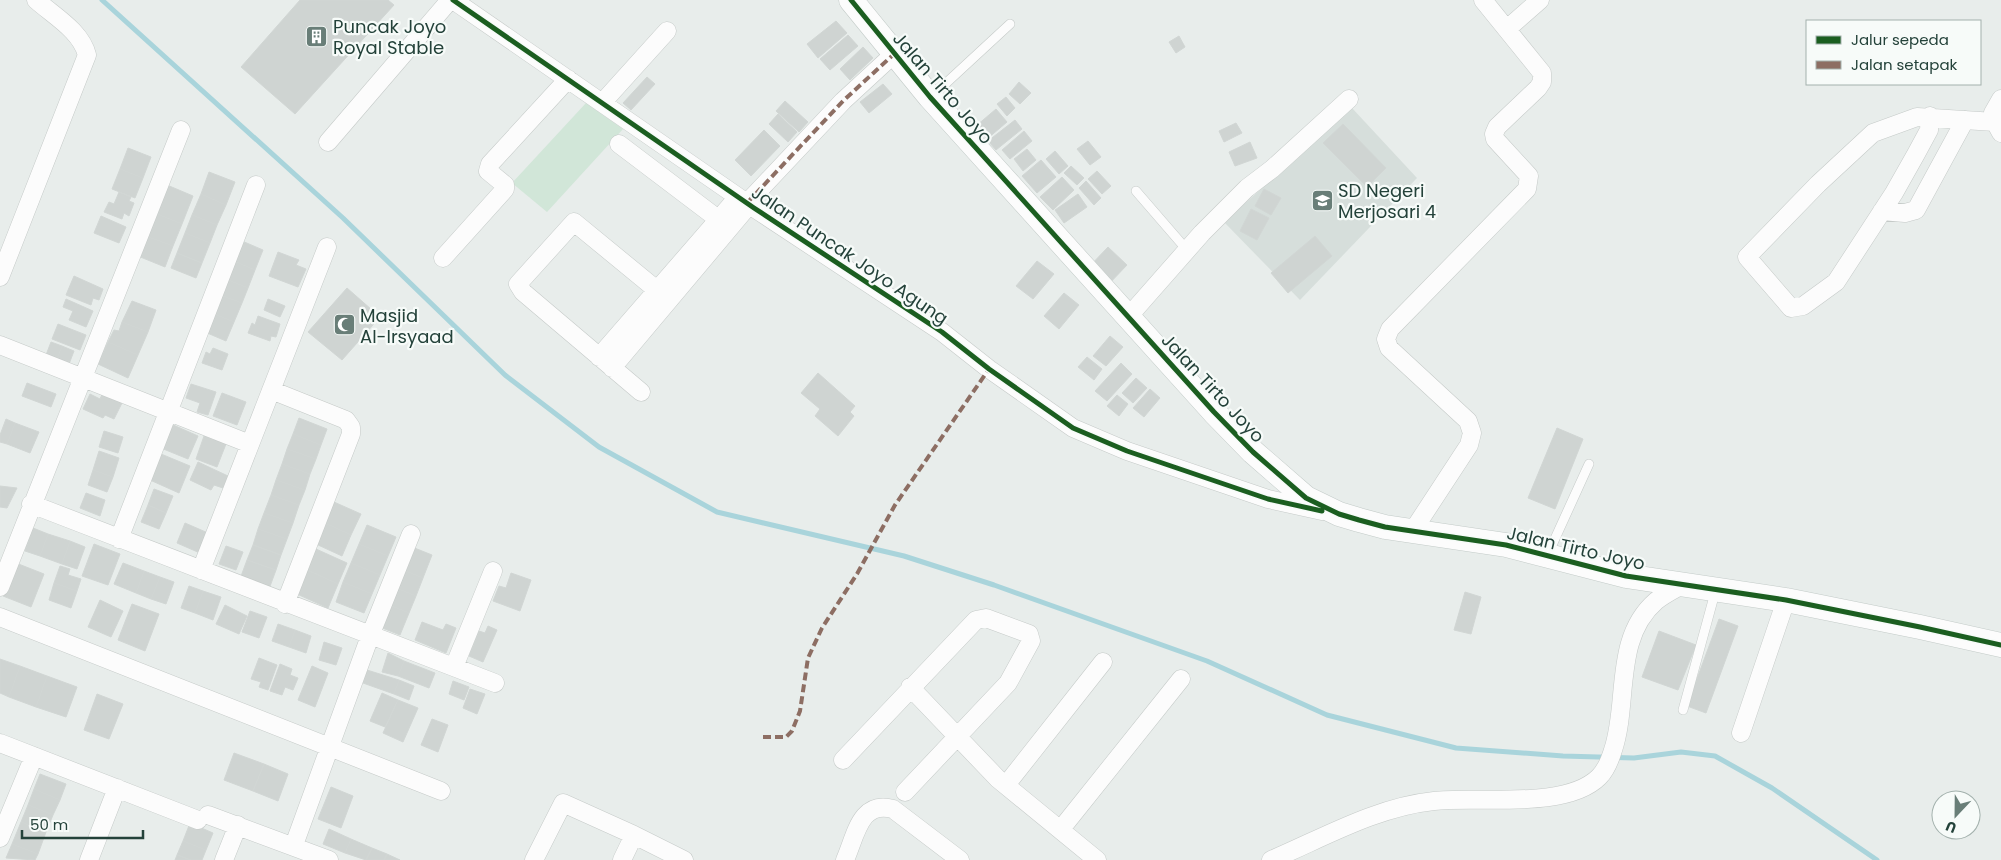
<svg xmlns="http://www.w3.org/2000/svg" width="2001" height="860" viewBox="0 0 2001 860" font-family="Poppins,sans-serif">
<rect width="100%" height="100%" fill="#e8edeb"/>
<path fill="#d6dedb" d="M1352 108 1417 178 1300 300 1224 222Z"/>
<path fill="#d1e6d8" d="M586 103 623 129 547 212 512 183Z"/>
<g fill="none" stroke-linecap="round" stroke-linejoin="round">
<path stroke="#a9d4db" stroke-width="5" d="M102 0 343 218 505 375 599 447 717 512 904 556 994 585 1207 661 1327 715 1456 748 1563 756 1634 758 1681 752 1715 756 1772 788 1877 860"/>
</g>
<path fill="#cfd4d2" stroke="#d1d6d4" d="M300 0H388L394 5 295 114 241 67Z
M836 21 847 33 818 58 807 44Z
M848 35 858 46 830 70 820 59Z
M1179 36 1185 47 1176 53 1169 42Z
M863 47 873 58 850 80 840 69Z
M647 77 655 84 631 110 623 103Z
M1019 82 1031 93 1020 104 1009 94Z
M883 84 892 94 869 113 860 102Z
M1006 97 1015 108 1007 116 997 104Z
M785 101 808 122 799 132 776 111Z
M996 109 1007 122 987 139 976 126Z
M778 114 797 132 788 142 769 124Z
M1015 120 1022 129 996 150 988 141Z
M1236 123 1242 133 1224 142 1219 131Z
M1343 124 1386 168 1367 187 1323 143Z
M764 130 780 146 751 176 735 160Z
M1024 131 1032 141 1010 159 1002 150Z
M1088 141 1101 157 1090 165 1077 149Z
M1250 142 1257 158 1235 166 1229 152Z
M128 148 151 157 143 178 120 169Z
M1027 149 1036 160 1023 171 1014 159Z
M1055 151 1068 166 1059 174 1046 159Z
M1041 160 1056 177 1037 193 1022 176Z
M1071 166 1084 178 1077 185 1064 173Z
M120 169 143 178 135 198 112 189Z
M1097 171 1111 186 1102 194 1088 179Z
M209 172 235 182 226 205 201 194Z
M1062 177 1074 190 1053 210 1040 197Z
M1086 181 1101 198 1094 205 1079 188Z
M167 185 193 196 182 224 155 213Z
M1264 189 1281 198 1271 215 1255 206Z
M119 192 131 197 129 201 134 203 129 216 124 213 122 219 104 212 109 202 114 204Z
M201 194 226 205 217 225 192 215Z
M1078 194 1087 207 1064 223 1055 210Z
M1251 209 1269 218 1257 240 1240 231Z
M155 213 182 224 173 246 146 236Z
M192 215 217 225 210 243 185 233Z
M101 216 126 227 119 243 94 233Z
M185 233 210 243 202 263 177 253Z
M146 236 173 246 165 267 138 256Z
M1315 236 1332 256 1288 293 1271 273Z
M242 241 263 250 255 270 234 261Z
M1108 247 1127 265 1106 287 1087 269Z
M278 252 299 260 296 265 306 269 298 287 269 276Z
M177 253 202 263 196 278 171 268Z
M234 261 255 270 248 288 226 279Z
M1037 261 1054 274 1033 299 1016 286Z
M74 276 103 289 99 300 93 298 91 305 66 295Z
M226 279 248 288 242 303 220 295Z
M347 288 380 317 342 360 308 332Z
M1064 293 1079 305 1059 329 1044 316Z
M220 295 242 303 234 322 212 313Z
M66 299 93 311 86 327 69 320 73 311 63 307Z
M268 299 285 306 280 317 264 310Z
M132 301 156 310 148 332 122 322Z
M212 313 234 322 226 341 205 332Z
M258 316 280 324 276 337 271 336 270 341 248 333 252 323 255 325Z
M122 322 148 332 138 355 108 342 114 330 119 331Z
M58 324 86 335 80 350 52 339Z
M1110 336 1123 347 1106 366 1093 356Z
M51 342 62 346 57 359 46 355Z
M108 342 138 355 128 378 98 364Z
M62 346 74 351 69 364 57 359Z
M213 348 228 354 222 370 202 363 206 352 210 354Z
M1087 357 1102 369 1094 380 1078 367Z
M1121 363 1132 374 1107 401 1095 391Z
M818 373 855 406 850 412 854 416 838 436 815 416 820 409 801 393Z
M1136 378 1147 388 1133 403 1122 393Z
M27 383 56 394 51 407 22 396Z
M191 384 216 392 208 415 197 412 200 403 186 398Z
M1150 389 1160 398 1144 417 1133 408Z
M103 392 123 401 114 419 105 415 103 418 83 409 90 394 100 399Z
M222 393 246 402 237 425 213 416Z
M1117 395 1128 404 1119 416 1107 406Z
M299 418 327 429 321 445 293 434Z
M6 419 15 423 7 444 0 442V435Z
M15 423 39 432 30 453 7 444Z
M171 424 198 436 188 459 161 448Z
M1557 428 1583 439 1555 509 1528 498Z
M104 431 123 437 118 453 99 447Z
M293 434 321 445 316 459 287 449Z
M204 436 226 444 217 467 196 459Z
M287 449 316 459 310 474 282 464Z
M99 451 119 458 113 477 93 470Z
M161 454 190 466 179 493 150 480Z
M198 462 228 476 223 488 214 485 211 490 190 480Z
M282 464 310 474 305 490 276 480Z
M93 470 113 477 107 492 88 485Z
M276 480 305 490 299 505 271 495Z
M0 486 17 488 7 508 0 507Z
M154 489 173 496 166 513 148 505Z
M86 493 105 500 100 516 80 508Z
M271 495 299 505 293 523 264 513Z
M334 502 361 514 351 535 325 523Z
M148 505 166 513 159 529 141 522Z
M264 513 293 523 287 539 258 529Z
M185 523 208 533 200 553 177 543Z
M325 523 351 535 342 556 316 544Z
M367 525 396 537 388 556 359 544Z
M33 528 48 534 40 556 25 551Z
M258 529 287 539 281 555 253 545Z
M48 534 70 541 62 564 40 556Z
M70 541 85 547 77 569 62 564Z
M94 544 120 554 108 585 82 576Z
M359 544 388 556 380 575 351 563Z
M253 545 281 555 276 570 247 560Z
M226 546 243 552 236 570 219 564Z
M412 547 432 555 423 578 403 570Z
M316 549 347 563 338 584 307 570Z
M247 560 276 570 269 589 240 579Z
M16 563 44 574 31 607 3 596Z
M123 563 144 571 136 593 114 584Z
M351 563 380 575 372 594 343 582Z
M60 566 70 569 68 575 81 579 77 591 54 583Z
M308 570 338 584 328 608 297 594Z
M403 570 423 578 416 596 396 588Z
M144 571 160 577 151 599 136 593Z
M511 573 531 580 520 611 493 601 499 586 506 588Z
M160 577 174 582 166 604 151 599Z
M343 582 372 594 364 613 336 602Z
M54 583 77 591 71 608 49 600Z
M189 586 203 591 195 613 181 608Z
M396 588 416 596 409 613 389 605Z
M203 591 221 597 213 620 195 613Z
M1465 592 1481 597 1471 634 1454 630Z
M100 600 123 611 111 637 88 627Z
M132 604 159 614 145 651 118 640Z
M225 605 247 616 239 634 216 624Z
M389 605 409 613 400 635 380 627Z
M250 611 267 617 259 638 242 632Z
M1719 619 1738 626 1706 713 1687 706Z
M422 622 443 630 446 624 456 628 446 653 415 640Z
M278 624 295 630 289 647 272 641Z
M488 626 497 630 483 662 469 656 479 631 485 633Z
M295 630 311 636 306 653 289 647Z
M1659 631 1696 645 1678 690 1642 677Z
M324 642 342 648 336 665 319 660Z
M388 653 404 661 398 676 382 672Z
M259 658 277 665 268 690 259 687 261 682 251 679Z
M0 659 20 666 9 697 0 693Z
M404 661 435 673 429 688 398 676Z
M280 664 292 669 290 675 298 678 293 690 285 687 282 695 270 691Z
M20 666 47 676 36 707 9 697Z
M312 666 328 673 315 707 298 700Z
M367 670 399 680 394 694 363 683Z
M47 676 77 687 66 717 36 707Z
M399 680 414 686 409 700 394 694Z
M453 681 469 687 464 700 449 694Z
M470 689 485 694 477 714 463 708Z
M382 693 398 700 385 727 370 721Z
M97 694 123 704 109 739 84 730Z
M398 700 418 708 403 742 383 733Z
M432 719 448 725 438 752 421 745Z
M234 753 264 764 253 791 224 780Z
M264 764 288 774 278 801 253 791Z
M40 774 66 784 60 800 34 789Z
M331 787 353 796 341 828 318 819Z
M34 789 60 800 53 815 28 805Z
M28 805 53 815 46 832 21 822Z
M21 822 46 832 38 854 12 844Z
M190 823 213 833 206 850 183 841Z
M329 829 351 839 345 853 323 844Z
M351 839 372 848 366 860 345 853Z
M183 841 206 850 202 860H191L177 855Z
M12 844 38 854 35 860 6 858Z
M372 848 387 854 384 860H366Z
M387 854 400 860H384Z
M177 855 191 860H175Z"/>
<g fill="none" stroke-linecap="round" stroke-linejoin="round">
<defs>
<path id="lane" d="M931 97 1010 24
M1136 191 1187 250
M1548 554 1589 464
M1683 710 1716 589"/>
<path id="street" d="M453 0 754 208 942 332 989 369 1073 428 1127 451 1268 499 1322 511
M1507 29 1540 0
M602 103 667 31
M1930 116 1929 130 1916 154 1894 193 1836 282 1803 306 1791 308 1747 257 1818 184 1873 133 1917 117 1995 122 2001 133
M1995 122 1993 113 2001 99
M328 142 450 0
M619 144 718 219
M747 203 843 101 894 54
M1882 211 1905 213 1916 210 1965 120
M443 258 505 189V185L488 171 490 164 568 79
M0 277 87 55C81 31 54 16 36 0
M1129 316 1202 233 1247 188 1272 169 1349 99
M0 345 250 444
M599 357 738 197
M612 368 749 205
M271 390 346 420 351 427V434L285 604
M641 392 523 292 518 284 574 222 669 300
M31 504 495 683
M1412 532 1469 445 1472 433 1468 421 1389 348 1386 339 1390 329 1527 189 1529 176 1495 139 1494 134 1497 127 1538 88 1542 82V73L1483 0
M119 539 256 185
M201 570 327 247
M0 587 181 130
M0 617 441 791
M454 667 493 571
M910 687 998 779 1097 860
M1741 733 1786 600
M0 743 198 820
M843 760 976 620 986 618 1029 634 1031 641 1008 683 905 792
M1006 785 1103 662
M208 815 329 860
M1061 829 1181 679
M0 838 34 756
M294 845 370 636 411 534
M89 860 117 788
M224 860 238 825
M534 860 563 803 634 835
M622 860 634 835 684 860
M845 860C856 835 860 800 893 809L960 860
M1271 860C1323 838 1376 807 1434 801 1478 796 1566 810 1599 777 1606 770 1610 760 1613 750 1629 703 1613 638 1656 601 1663 595 1673 590 1682 585"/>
<path id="secondary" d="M851 0 930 97 1214 412 1253 452 1306 498 1339 514 1359 520 1385 527 1506 545 1626 576 1786 600 1920 627 2001 645"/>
</defs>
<use href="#lane" stroke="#c5cac8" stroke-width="10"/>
<use href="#street" stroke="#c5cac8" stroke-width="19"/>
<use href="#secondary" stroke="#c3cbc8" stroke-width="25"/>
<use href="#lane" stroke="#fcfcfc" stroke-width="9"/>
<use href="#street" stroke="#fcfcfc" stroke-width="18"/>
<use href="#secondary" stroke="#fcfcfc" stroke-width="24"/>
<path stroke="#8d6e63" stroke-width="4" stroke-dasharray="8 4" stroke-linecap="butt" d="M747 203 843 101 894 54
M763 737H786L792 731 800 711 808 658 822 628 857 574 895 505 989 369"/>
<defs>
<path id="cycleway" d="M453 0 754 208 942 332 989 369 1073 428 1127 451 1268 499 1322 511
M851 0 930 97 1214 412 1253 452 1306 498 1339 514 1359 520 1385 527 1506 545 1626 576 1786 600 1920 627 2001 645"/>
</defs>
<use href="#cycleway" stroke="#f7fbf9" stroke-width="8"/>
<use href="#cycleway" stroke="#1b5e20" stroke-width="5"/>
</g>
<defs>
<symbol id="building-square" viewBox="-11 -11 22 22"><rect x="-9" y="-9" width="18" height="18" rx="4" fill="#697e78" stroke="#f7fbf9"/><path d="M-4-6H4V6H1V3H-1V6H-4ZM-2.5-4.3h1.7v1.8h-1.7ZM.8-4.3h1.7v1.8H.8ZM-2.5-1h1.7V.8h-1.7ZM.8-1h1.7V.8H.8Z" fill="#fff"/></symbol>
<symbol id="school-square" viewBox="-11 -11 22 22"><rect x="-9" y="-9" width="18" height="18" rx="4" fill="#697e78" stroke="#f7fbf9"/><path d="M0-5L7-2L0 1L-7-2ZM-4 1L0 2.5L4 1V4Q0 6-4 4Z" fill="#fff"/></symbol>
<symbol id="mosque-square" viewBox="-11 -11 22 22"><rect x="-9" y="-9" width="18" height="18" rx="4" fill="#697e78" stroke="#f7fbf9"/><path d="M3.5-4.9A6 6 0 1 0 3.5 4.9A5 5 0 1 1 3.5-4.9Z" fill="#fff"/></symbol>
</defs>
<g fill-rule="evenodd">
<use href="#building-square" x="304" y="24" width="25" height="25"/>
<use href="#school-square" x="1310" y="188" width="25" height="25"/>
<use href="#mosque-square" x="332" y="312" width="25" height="25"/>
</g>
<g text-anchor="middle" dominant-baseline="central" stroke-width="4.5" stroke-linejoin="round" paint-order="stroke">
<g font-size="18" fill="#24423a" stroke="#f7fbf9" text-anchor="start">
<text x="333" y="26">Puncak Joyo<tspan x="333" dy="21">Royal Stable</tspan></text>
<text x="1338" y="190">SD Negeri<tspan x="1338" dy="21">Merjosari 4</tspan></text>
<text x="360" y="315">Masjid<tspan x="360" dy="21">Al-Irsyaad</tspan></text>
</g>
<g font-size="18" fill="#24423a" stroke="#f7fbf9">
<text transform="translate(943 88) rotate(49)">Jalan Tirto Joyo</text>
<text transform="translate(850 255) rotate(34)">Jalan Puncak Joyo Agung</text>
<text transform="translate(1213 388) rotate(47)">Jalan Tirto Joyo</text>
<text transform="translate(1576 548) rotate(13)">Jalan Tirto Joyo</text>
</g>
</g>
<rect x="1806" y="20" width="175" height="65" fill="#f7fbf9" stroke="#a3b1ad"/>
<rect x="1816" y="36" width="25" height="8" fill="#1b5e20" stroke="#a3b1ad"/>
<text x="1851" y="45" font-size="15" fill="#24423a">Jalur sepeda</text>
<rect x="1816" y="61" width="25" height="8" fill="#8d6e63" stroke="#a3b1ad"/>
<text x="1851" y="70" font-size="15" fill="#24423a">Jalan setapak</text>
<g transform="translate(1956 815) rotate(202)"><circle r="24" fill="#f7fbf9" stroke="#a3b1ad"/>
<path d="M0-4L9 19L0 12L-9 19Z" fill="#697e78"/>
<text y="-8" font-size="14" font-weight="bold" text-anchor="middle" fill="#24423a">U</text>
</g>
<path d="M22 830v8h121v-8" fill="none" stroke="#24423a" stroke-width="2.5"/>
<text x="30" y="830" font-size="15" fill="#24423a" stroke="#f7fbf9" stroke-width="4" paint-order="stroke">50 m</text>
</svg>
